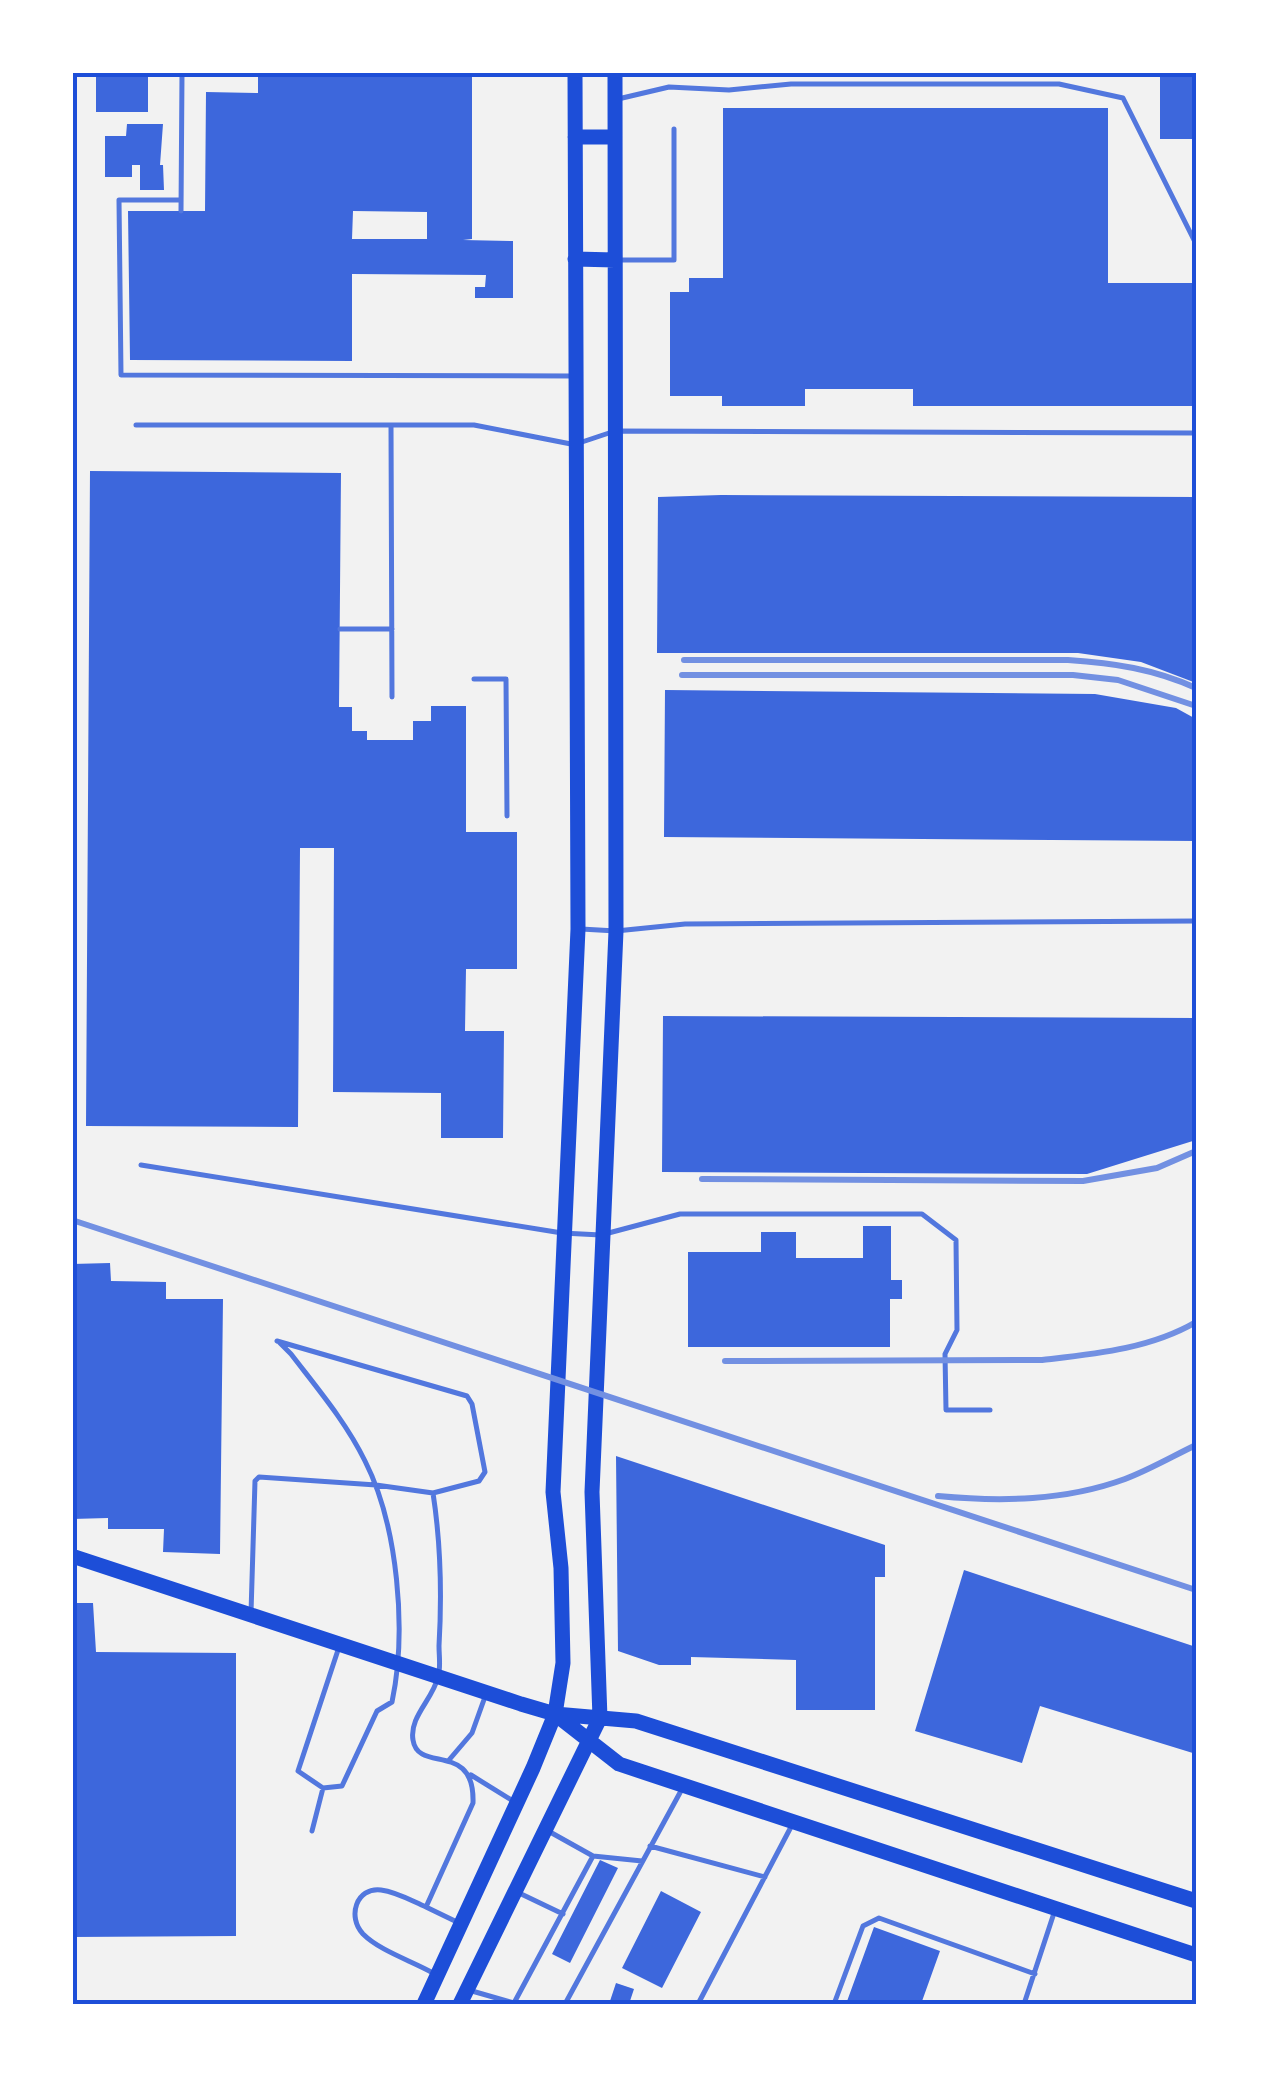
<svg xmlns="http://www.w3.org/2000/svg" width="1269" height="2077" viewBox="0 0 1269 2077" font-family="'Alegreya Sans',sans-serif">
<rect width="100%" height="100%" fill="#f2f2f2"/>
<path fill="#3d67dc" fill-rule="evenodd" d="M258 72H472V239L463 240 513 241V298H475V287H485L486 275 352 274V361L130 360 128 211H205L206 92 258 93ZM353 211 427 212V239H352Z
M1160 72H1196V139H1160Z
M96 76H148V112H96Z
M723 108H1108V283H1196V406H913V389H805V406H722V396H670V292H689V278H723Z
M127 124H163L160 165H163L164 190H140V165H132V177H105V136H126Z
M90 471 341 473 339 707H352V731H367V740H413V721H431V706H466V832H517V969H466L465 1031H504L503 1138H441V1093L333 1092 334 848H300L298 1127 86 1126Z
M721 495 1196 497V683L1141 662 1078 653H657L658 497Z
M665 690 1095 694 1176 708 1196 719V841L664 837Z
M663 1016 1196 1018V1140L1087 1174 662 1172Z
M863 1226H891V1280H902V1299H890V1347H688V1252H761V1232H796V1258H863Z
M110 1263 111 1281 166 1282V1299H223L220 1554 163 1552 164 1529H108V1518L72 1519V1264Z
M616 1456 885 1545V1577H875V1710H796V1660L691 1657V1665H659L618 1651Z
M964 1570 1196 1647V1754L1040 1706 1022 1763 915 1731Z
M72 1603H93L96 1652 236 1653V1936L72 1937Z
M600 1860 618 1868 570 1963 552 1954Z
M661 1891 701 1912 662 1988 622 1968Z
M874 1927 940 1951 921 2004H846Z
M616 1983 634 1989 629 2004H609Z"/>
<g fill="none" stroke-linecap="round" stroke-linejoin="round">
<path stroke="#5277de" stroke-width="5" d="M618 99 669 87 729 90 791 84H1059L1123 98 1196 244
M181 200H119L121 375 572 376
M181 211 182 74 236 72
M618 260H674V129
M136 425H474L571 444
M391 425 392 697
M582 442 615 431 1196 433
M340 629H392
M474 679H506L507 816
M581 929 616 931 685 924 1196 921
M141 1165 562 1233 601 1235 680 1214H922L956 1240 957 1330 945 1354 946 1410H990
M277 1341 467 1396 472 1404 485 1472 479 1481 433 1493C441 1545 442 1594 439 1646 439 1656 441 1668 438 1677 433 1699 409 1717 413 1740 418 1774 475 1740 473 1803L426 1907 457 1922
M280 1343 291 1354C317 1388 346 1422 365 1461 398 1526 407 1631 392 1702L377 1711 342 1786 323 1788 298 1771 339 1647
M251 1613 255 1481 259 1477 376 1485 433 1493
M449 1760 472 1733 486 1694
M471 1775 513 1801
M312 1831 323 1788
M550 1832 593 1856 642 1861
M650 1846 765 1877
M517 1892 563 1914
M426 1907C412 1901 397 1892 381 1890 356 1887 347 1917 363 1934 380 1951 412 1961 433 1973
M472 1991 514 2003
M514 2003 593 1856
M565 2004 682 1789
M698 2004 792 1825
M834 2004 863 1926 879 1918 1035 1974
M1024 2004 1054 1913"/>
<path stroke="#1d4ed8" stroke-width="15" d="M575 137H615
M575 259 615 260
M72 1556 521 1704 555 1714 636 1721 1196 1901
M555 1714 619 1764 1196 1955
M424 2004 533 1768 555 1714 563 1663 561 1568 553 1492 578 929 575 72
M460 2004 600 1718 592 1492 616 931 615 72"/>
<path stroke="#7290e2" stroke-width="6" d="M684 660H1068C1114 663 1154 669 1196 688
M682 675H1073L1118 680 1196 706
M702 1179 1083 1181 1157 1168 1196 1151
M72 1220 1196 1590
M725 1361 1042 1360C1094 1354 1150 1349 1196 1322
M938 1496C1001 1502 1065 1501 1125 1479 1149 1470 1173 1456 1196 1445"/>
</g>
<rect width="1269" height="2077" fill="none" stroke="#ffffff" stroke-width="150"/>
<rect x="75" y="75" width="1119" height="1927" fill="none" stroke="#1d4ed8" stroke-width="4"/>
</svg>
